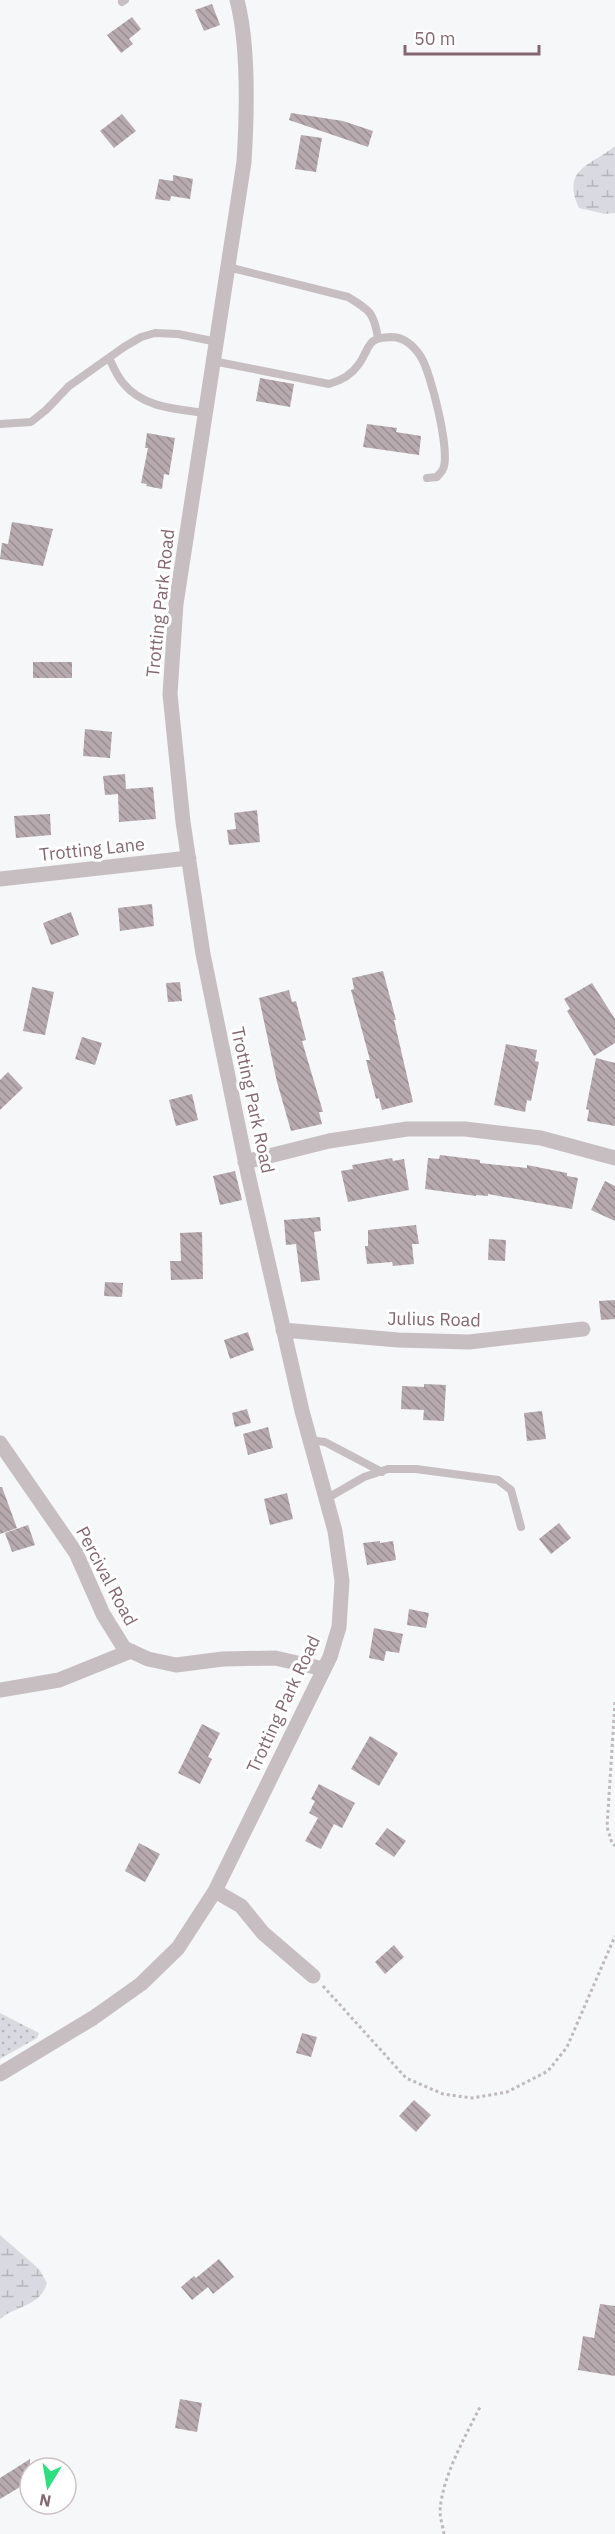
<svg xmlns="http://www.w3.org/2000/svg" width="615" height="2534" viewBox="0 0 615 2534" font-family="'IBM Plex Sans',sans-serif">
<defs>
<pattern id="grass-dots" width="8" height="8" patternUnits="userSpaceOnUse" patternTransform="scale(1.5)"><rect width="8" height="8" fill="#d9dae1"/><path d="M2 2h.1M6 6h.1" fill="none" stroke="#b6b5bb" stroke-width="1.8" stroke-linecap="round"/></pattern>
<pattern id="wetland-marsh" width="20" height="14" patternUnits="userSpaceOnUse" patternTransform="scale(1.5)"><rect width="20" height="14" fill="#d9dae1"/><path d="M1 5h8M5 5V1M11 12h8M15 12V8" fill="none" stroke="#b6b5bb"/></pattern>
<pattern id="building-back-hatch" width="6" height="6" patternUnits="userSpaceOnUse" patternTransform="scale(1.5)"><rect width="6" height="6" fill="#b7aaae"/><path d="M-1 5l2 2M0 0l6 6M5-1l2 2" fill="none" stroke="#9a8e92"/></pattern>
</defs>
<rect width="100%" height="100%" fill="#f5f7f8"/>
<path fill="url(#grass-dots)" d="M0 2013 39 2033 37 2038 0 2059Z"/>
<path fill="url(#wetland-marsh)" d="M615 146V213L605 214 579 208C561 169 590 166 615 146Z
M0 2235 39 2269 47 2283C41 2306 17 2305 0 2319Z"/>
<path fill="url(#building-back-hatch)" d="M212 4 220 25 204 31 195 10Z
M132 17 141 29 129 39 133 44 121 53 107 35Z
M291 113 343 121 373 131 368 147 289 120Z
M122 114 136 131 114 148 100 131Z
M301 135 322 138 316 172 295 169Z
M173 175 193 179 190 199 171 196 170 201 155 199 159 179 173 181Z
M260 378 294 384 290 407 256 401Z
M367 424 397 428 396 432 421 436 419 455 363 447Z
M147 433 175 438 169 475 164 474 162 489 146 486 147 484 141 483 148 448H145Z
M12 522 53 529 43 566 0 559 2 543 8 544Z
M33 662H72V678H33Z
M85 729 112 732 110 758 83 756Z
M125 774 126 789 153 787 156 819 119 822 118 794 105 795 103 776Z
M257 810 260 842 229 845 227 830 236 829 234 813Z
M50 814 51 835 16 838 14 816Z
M152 904 154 926 120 931 118 908Z
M71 912 79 935 51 945 43 923Z
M383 971 396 1020H394L413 1102 382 1110 379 1098 376 1099 366 1060H370L351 990 354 989 352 978Z
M180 982 182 1001 168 1002 166 983Z
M592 983 615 1019V1043L594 1056 567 1011 570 1009 564 999Z
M32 987 54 992 45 1035 23 1031Z
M289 990 292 1002 296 1001 306 1040 302 1041 323 1112H319L322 1124 291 1131 277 1082 259 998Z
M82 1037 102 1043 95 1065 75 1059Z
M506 1044 537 1050 535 1061 539 1062 535 1081 531 1101 527 1100 525 1112 494 1105Z
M596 1058 615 1063V1126L587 1121 589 1110 586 1109Z
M8 1072 23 1088 0 1110V1080Z
M192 1094 198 1120 176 1126 169 1100Z
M440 1155 480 1160V1163L527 1168V1165L567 1173V1176L578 1178 572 1209 488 1194V1196L476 1195V1196L425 1189 428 1158 439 1159Z
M392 1158 393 1161 404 1159 409 1190 348 1202 341 1171 353 1169 352 1165Z
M235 1171 242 1200 220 1205 213 1176Z
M605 1181 615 1186V1221L591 1210Z
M320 1217 321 1231 314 1232 320 1280 301 1282 296 1244 286 1245 284 1220Z
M416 1225 419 1244H412L414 1264 393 1266 392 1262 367 1264 365 1246H368V1230Z
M202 1232 203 1279 171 1280 170 1261H181L180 1233Z
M489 1239 506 1240 505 1261 488 1260Z
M105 1282 123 1283 122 1297 104 1296Z
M615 1300V1319L601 1320 599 1301Z
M248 1332 254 1350 230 1359 224 1340Z
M424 1384 446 1385 444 1421 423 1420 424 1410 401 1409 402 1386 424 1387Z
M247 1409 251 1423 235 1427 232 1413Z
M542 1411 546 1439 527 1441 524 1413Z
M268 1427 273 1448 248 1455 243 1434Z
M0 1487H2L17 1528 0 1534Z
M287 1493 293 1519 270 1525 264 1499Z
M559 1523 571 1538 551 1554 539 1539Z
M28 1525 35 1545 12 1552 5 1533Z
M380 1541V1543L393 1541 396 1560 367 1565 363 1543Z
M409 1609 429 1613 426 1628 407 1625Z
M374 1628 403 1634 399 1653 386 1651 384 1661 369 1658Z
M202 1724 220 1733 208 1757 212 1759 200 1784 178 1773Z
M370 1736 398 1753 379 1786 351 1769Z
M319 1784 355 1803 342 1828 334 1824 321 1849 305 1841 318 1818 309 1813 315 1801 311 1799Z
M387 1828 406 1841 394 1857 375 1844Z
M139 1843 160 1854 145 1882 125 1871Z
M394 1945 404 1957 385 1974 375 1962Z
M302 2033 317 2037 311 2057 296 2053Z
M414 2100 431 2115 416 2132 399 2116Z
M219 2259 234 2277 213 2294 208 2287 192 2300 181 2287 194 2276 196 2278Z
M600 2304 615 2306V2376L578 2370 583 2336 594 2338Z
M180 2399 202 2403 197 2432 175 2428Z
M30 2459V2481L0 2499V2478Z"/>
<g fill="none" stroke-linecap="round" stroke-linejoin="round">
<path stroke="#bfb9bb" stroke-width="3" stroke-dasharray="3 3" stroke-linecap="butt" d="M615 1702 607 1827 612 1843 615 1846
M323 1986 406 2078 443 2094 472 2098 507 2092 548 2071 567 2047 615 1936
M444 2534C443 2527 440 2518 440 2511 442 2477 465 2437 480 2407"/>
<path stroke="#c7bec1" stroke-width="8" d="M122 2 125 0
M228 267 348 297C370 310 374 313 378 338
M109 358C113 366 117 376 123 383 143 408 176 409 206 413
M213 361 329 384C340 381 352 374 359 364 371 346 366 338 391 337 404 337 414 346 421 357 431 373 451 453 443 469 442 472 439 474 437 477L427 478
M0 424 31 422 46 410 69 386 124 347 141 337 155 333 178 334 217 342
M310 1440 325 1442 382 1472
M326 1499 364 1477 388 1469H416L498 1480 511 1490 521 1527"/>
<path stroke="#c7bec1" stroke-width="15" d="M0 879 189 858
M245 1162 329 1141 407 1129H465L541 1138 615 1158
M283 1330 398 1340 469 1342 583 1329
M0 1443 76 1553 103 1614 124 1648 148 1659 176 1665 223 1659 275 1658 324 1669
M0 1690 59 1680 131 1651
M215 1891 241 1906 263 1933 313 1976
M0 2074 93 2018 141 1984 178 1948 215 1891 330 1657 339 1627 342 1581 335 1531 302 1411 248 1174 203 954 183 822 170 694 176 604 244 162C247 114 249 46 237 0"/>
</g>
<g text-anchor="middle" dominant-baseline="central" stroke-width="6" stroke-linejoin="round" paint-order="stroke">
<g font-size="18" fill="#856771" stroke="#fff">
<text transform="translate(160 603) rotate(-84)">Trotting Park Road</text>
<text transform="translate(92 849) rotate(-6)">Trotting Lane</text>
<text transform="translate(253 1100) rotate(78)">Trotting Park Road</text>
<text transform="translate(434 1319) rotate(1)">Julius Road</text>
<text transform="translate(107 1576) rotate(62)">Percival Road</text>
<text transform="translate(283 1704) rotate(-65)">Trotting Park Road</text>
</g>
</g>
<g transform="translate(48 2486) rotate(191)"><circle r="28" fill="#ffffff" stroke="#cec2c6" stroke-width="1.5"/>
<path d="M0-4.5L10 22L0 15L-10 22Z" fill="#2ddf7e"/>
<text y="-9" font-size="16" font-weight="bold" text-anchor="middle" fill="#856771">N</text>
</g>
<path d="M405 45v9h134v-9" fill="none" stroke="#856771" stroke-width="3"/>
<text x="414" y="45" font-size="18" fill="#856771" stroke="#ffffff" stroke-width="4.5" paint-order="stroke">50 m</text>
</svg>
